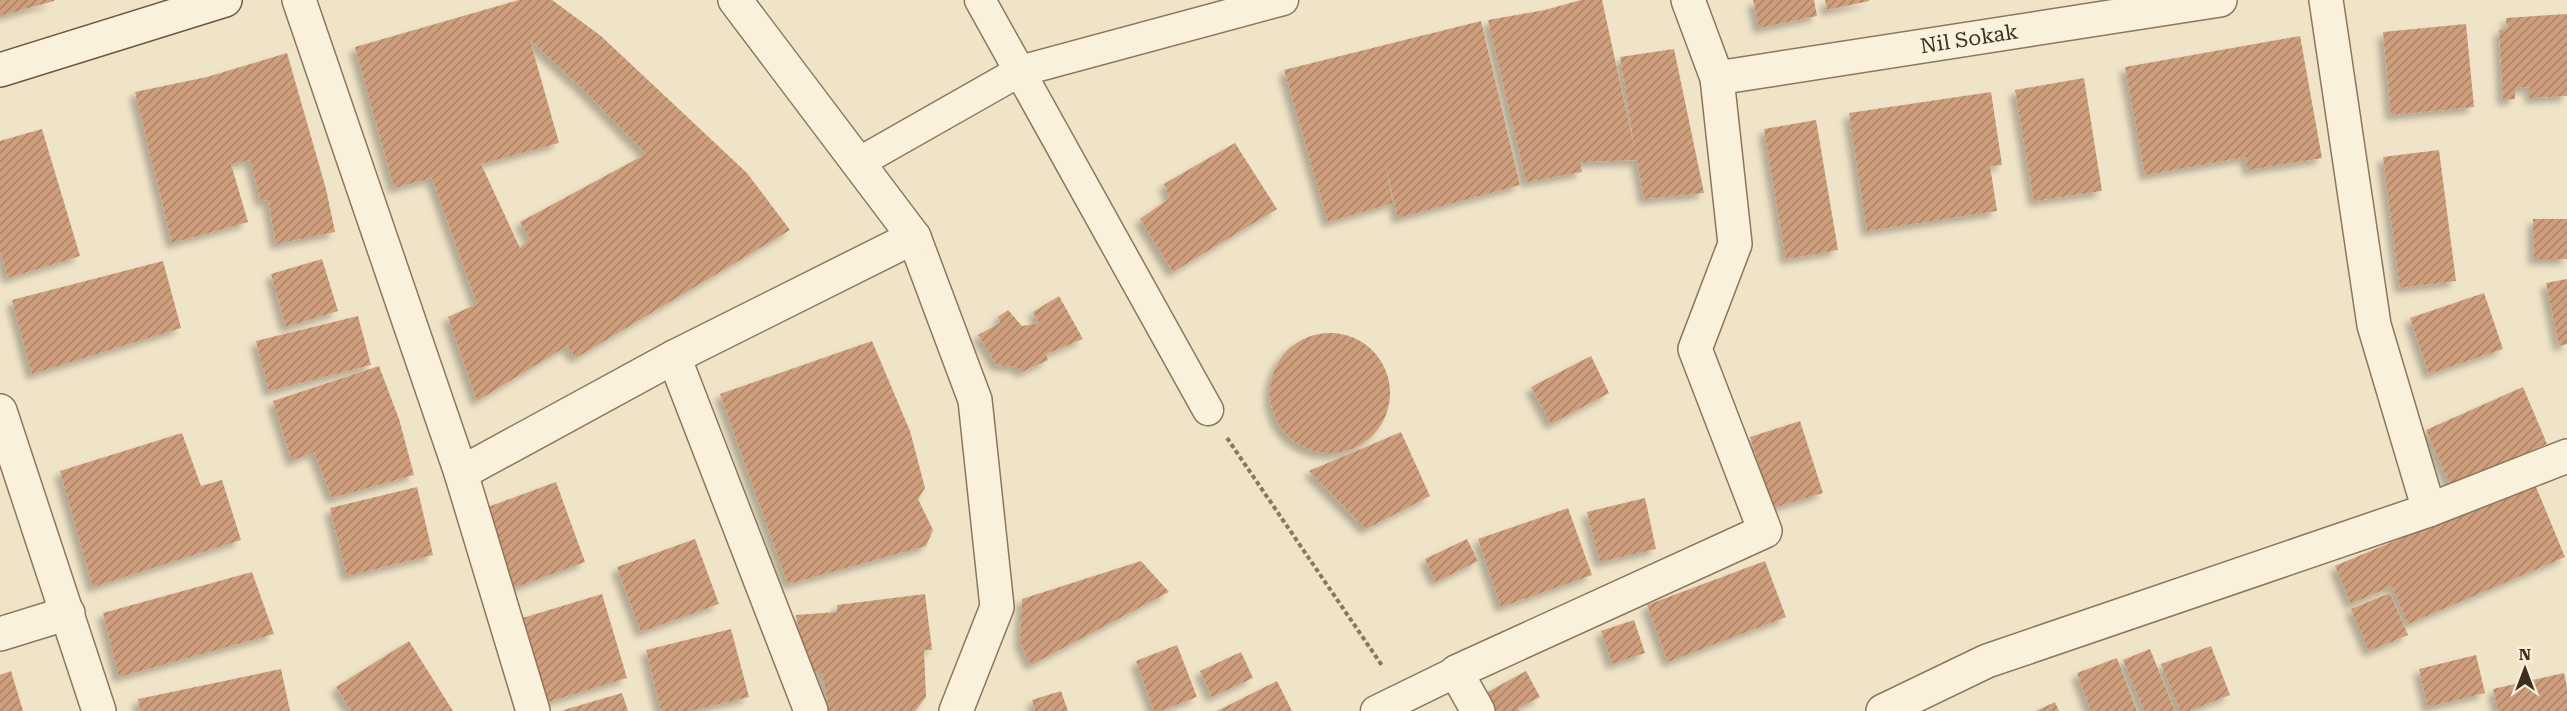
<svg xmlns="http://www.w3.org/2000/svg" width="2567" height="711" viewBox="0 0 2567 711" font-family="'Roboto Serif',serif">
<defs>
<pattern id="building-hatch" width="6" height="6" patternUnits="userSpaceOnUse" patternTransform="scale(1.5)"><rect width="6" height="6" fill="#cf9f7d"/><path d="M-1 1l2-2M0 6l6-6M5 7l2-2" fill="none" stroke="#a98266"/></pattern>
<filter id="shadow"><feDropShadow dx="-5.5" dy="5.5" stdDeviation="3" flood-color="#0004"/></filter>
</defs>
<rect width="100%" height="100%" fill="#f0e4c8"/>
<path fill="url(#building-hatch)" fill-rule="evenodd" filter="url(#shadow)" d="M0 0H54V1L0 16Z
M519 0H552L601 36 747 173 790 230 576 358 567 346 477 401 448 317 477 304 432 178 394 188 355 47ZM530 40 582 88 646 154 520 222 530 239 520 248 481 164 559 143Z
M1581 0H1602L1635 151 1620 57 1674 49 1704 193 1644 199 1637 160 1580 162 1582 172 1526 182 1488 20 1545 10Z
M1753 0H1814L1817 16 1759 28Z
M1825 0H1869V1L1827 10Z
M2567 14V96L2530 98V87L2515 88V99L2503 100 2499 30 2507 29 2506 18Z
M1481 21 1520 185 1398 218 1384 159 1393 203 1328 222 1284 70Z
M2466 24 2474 107 2391 115 2383 32Z
M2300 36 2322 158 2248 170 2246 157 2145 175 2125 67Z
M287 53 326 189 335 232 276 244 268 200 261 201 250 160 231 164 248 222 172 243 135 92 207 77Z
M2084 78 2102 191 2034 201 2015 90Z
M1991 92 2002 165 1990 166 1997 211 1867 231 1849 113Z
M1816 120 1838 250 1786 259 1764 129Z
M42 129 80 256 8 278 0 251V141Z
M1235 143 1277 209 1173 272 1140 219 1170 198 1164 184Z
M2439 150 2456 281 2400 288 2383 157Z
M2533 219H2567V259H2534Z
M322 259 338 311 286 327 271 274Z
M163 261 181 328 32 374 12 300Z
M2567 279V344L2559 346 2546 283Z
M2484 293 2503 349 2429 374 2410 318Z
M1059 296 1083 339 1046 354 1048 360 1022 372 1017 367 997 365 978 335 1000 323 998 317 1008 310 1022 326 1039 323 1033 312Z
M358 316 371 365 269 391 256 341Z
M1270 393a60 60 0 1 1 120 0a60 60 0 1 1-120 0Z
M872 341 910 431 925 488 918 499 933 530 926 546 788 584 720 394Z
M1591 356 1609 393 1551 424 1531 387Z
M379 366 399 419 414 475 332 498 314 452 292 461 273 401Z
M2523 387 2547 444 2450 485 2426 430Z
M1800 421 1823 493 1773 508 1750 437Z
M1401 432 1430 496 1366 529 1309 471Z
M182 433 201 486 222 480 241 540 93 587 60 471Z
M556 482 585 562 514 588 485 508Z
M2534 482 2565 557 2408 624 2392 586 2351 604 2335 566Z
M417 487 433 555 347 576 330 508Z
M1645 498 1656 549 1600 562 1587 512Z
M1568 508 1592 575 1501 607 1478 539Z
M695 539 719 604 641 632 617 567Z
M1467 539 1478 561 1436 582 1425 559Z
M1141 561 1169 592 1031 665 1020 642 1022 599Z
M1765 561 1786 617 1668 662 1647 605Z
M252 572 274 634 119 677 103 613Z
M2390 593 2408 635 2369 651 2351 609Z
M602 594 627 678 541 704 516 620Z
M925 594 932 650H924L926 697 915 711H829L822 673 807 672 796 615 837 612V605Z
M1634 620 1645 653 1612 664 1601 631Z
M731 629 749 697 690 711H661L646 650Z
M409 641 453 711H351L336 687Z
M1177 645 1197 697 1160 711H1154L1136 661Z
M2211 646 2230 695 2189 711H2180L2161 664Z
M2150 649 2175 711H2144L2123 660Z
M1241 652 1253 678 1212 697 1200 671Z
M2476 655 2485 693 2428 707 2419 669Z
M2117 658 2137 711H2091L2077 673Z
M281 669 290 711H140L138 699Z
M11 671 23 711H0V675Z
M1526 671 1540 697 1518 708 1520 711H1496L1486 693Z
M2564 673 2567 687V711H2498L2493 689Z
M1277 681 1292 711H1217Z
M1061 691 1068 711H1035L1032 700Z
M622 693 628 711H564V710Z
M2055 702 2059 711H2036Z"/>
<g fill="none" stroke-linecap="round" stroke-linejoin="round">
<defs>
<path id="pedestrian" d="M980 0 1208 410
M858 163 1020 71 1283 0
M1376 711 1456 672"/>
<g id="minor">
<path d="M299 0 461 473 533 711"/>
<path d="M735 0 914 237 975 400 997 607 956 711"/>
<path d="M2326 0 2374 325 2429 510"/>
<path id="s1" d="M1717 78 2220 0"/>
<path d="M674 357 811 711"/>
<path d="M461 473 674 357 914 237"/>
<path d="M0 634 68 613"/>
<path d="M1478 711 1456 672 1765 531 1695 349 1735 244 1717 78 1688 0"/>
<path d="M1883 711 1987 661 2429 510 2567 456"/>
</g>
<path id="tertiary" d="M0 411 99 711"/>
<path id="secondary" d="M0 70 225 0"/>
</defs>
<use href="#pedestrian" stroke="#8d765c" stroke-width="33"/>
<use href="#minor" stroke="#8d765c" stroke-width="36"/>
<use href="#tertiary" stroke="#8d765c" stroke-width="36"/>
<use href="#secondary" stroke="#6f573f" stroke-width="36"/>
<path stroke="#8d765c" stroke-width="4" stroke-dasharray="4.5 3" stroke-linecap="butt" d="M1227 438 1383 667"/>
<use href="#pedestrian" stroke="#faf1dc" stroke-width="30"/>
<use href="#minor" stroke="#faf1dc" stroke-width="33"/>
<use href="#tertiary" stroke="#faf1dc" stroke-width="33"/>
<use href="#secondary" stroke="#faf1dc" stroke-width="33"/>
</g>
<g text-anchor="middle" dominant-baseline="central" stroke-width="5" stroke-linejoin="round" paint-order="stroke">
<g font-size="21" fill="#3d2e20" stroke="#f7eed8">
<text stroke="none"><textPath href="#s1" startOffset="255">Nil Sokak</textPath></text>
</g>
</g>
<g transform="translate(2525 669)" stroke="#f7eed8" stroke-width="4.5" paint-order="stroke">
<path d="M0-4.5L10 22L0 15L-10 22Z" fill="#3d2e20"/>
<text y="-9" font-size="16" font-weight="bold" text-anchor="middle" fill="#3d2e20">N</text>
</g>
</svg>
